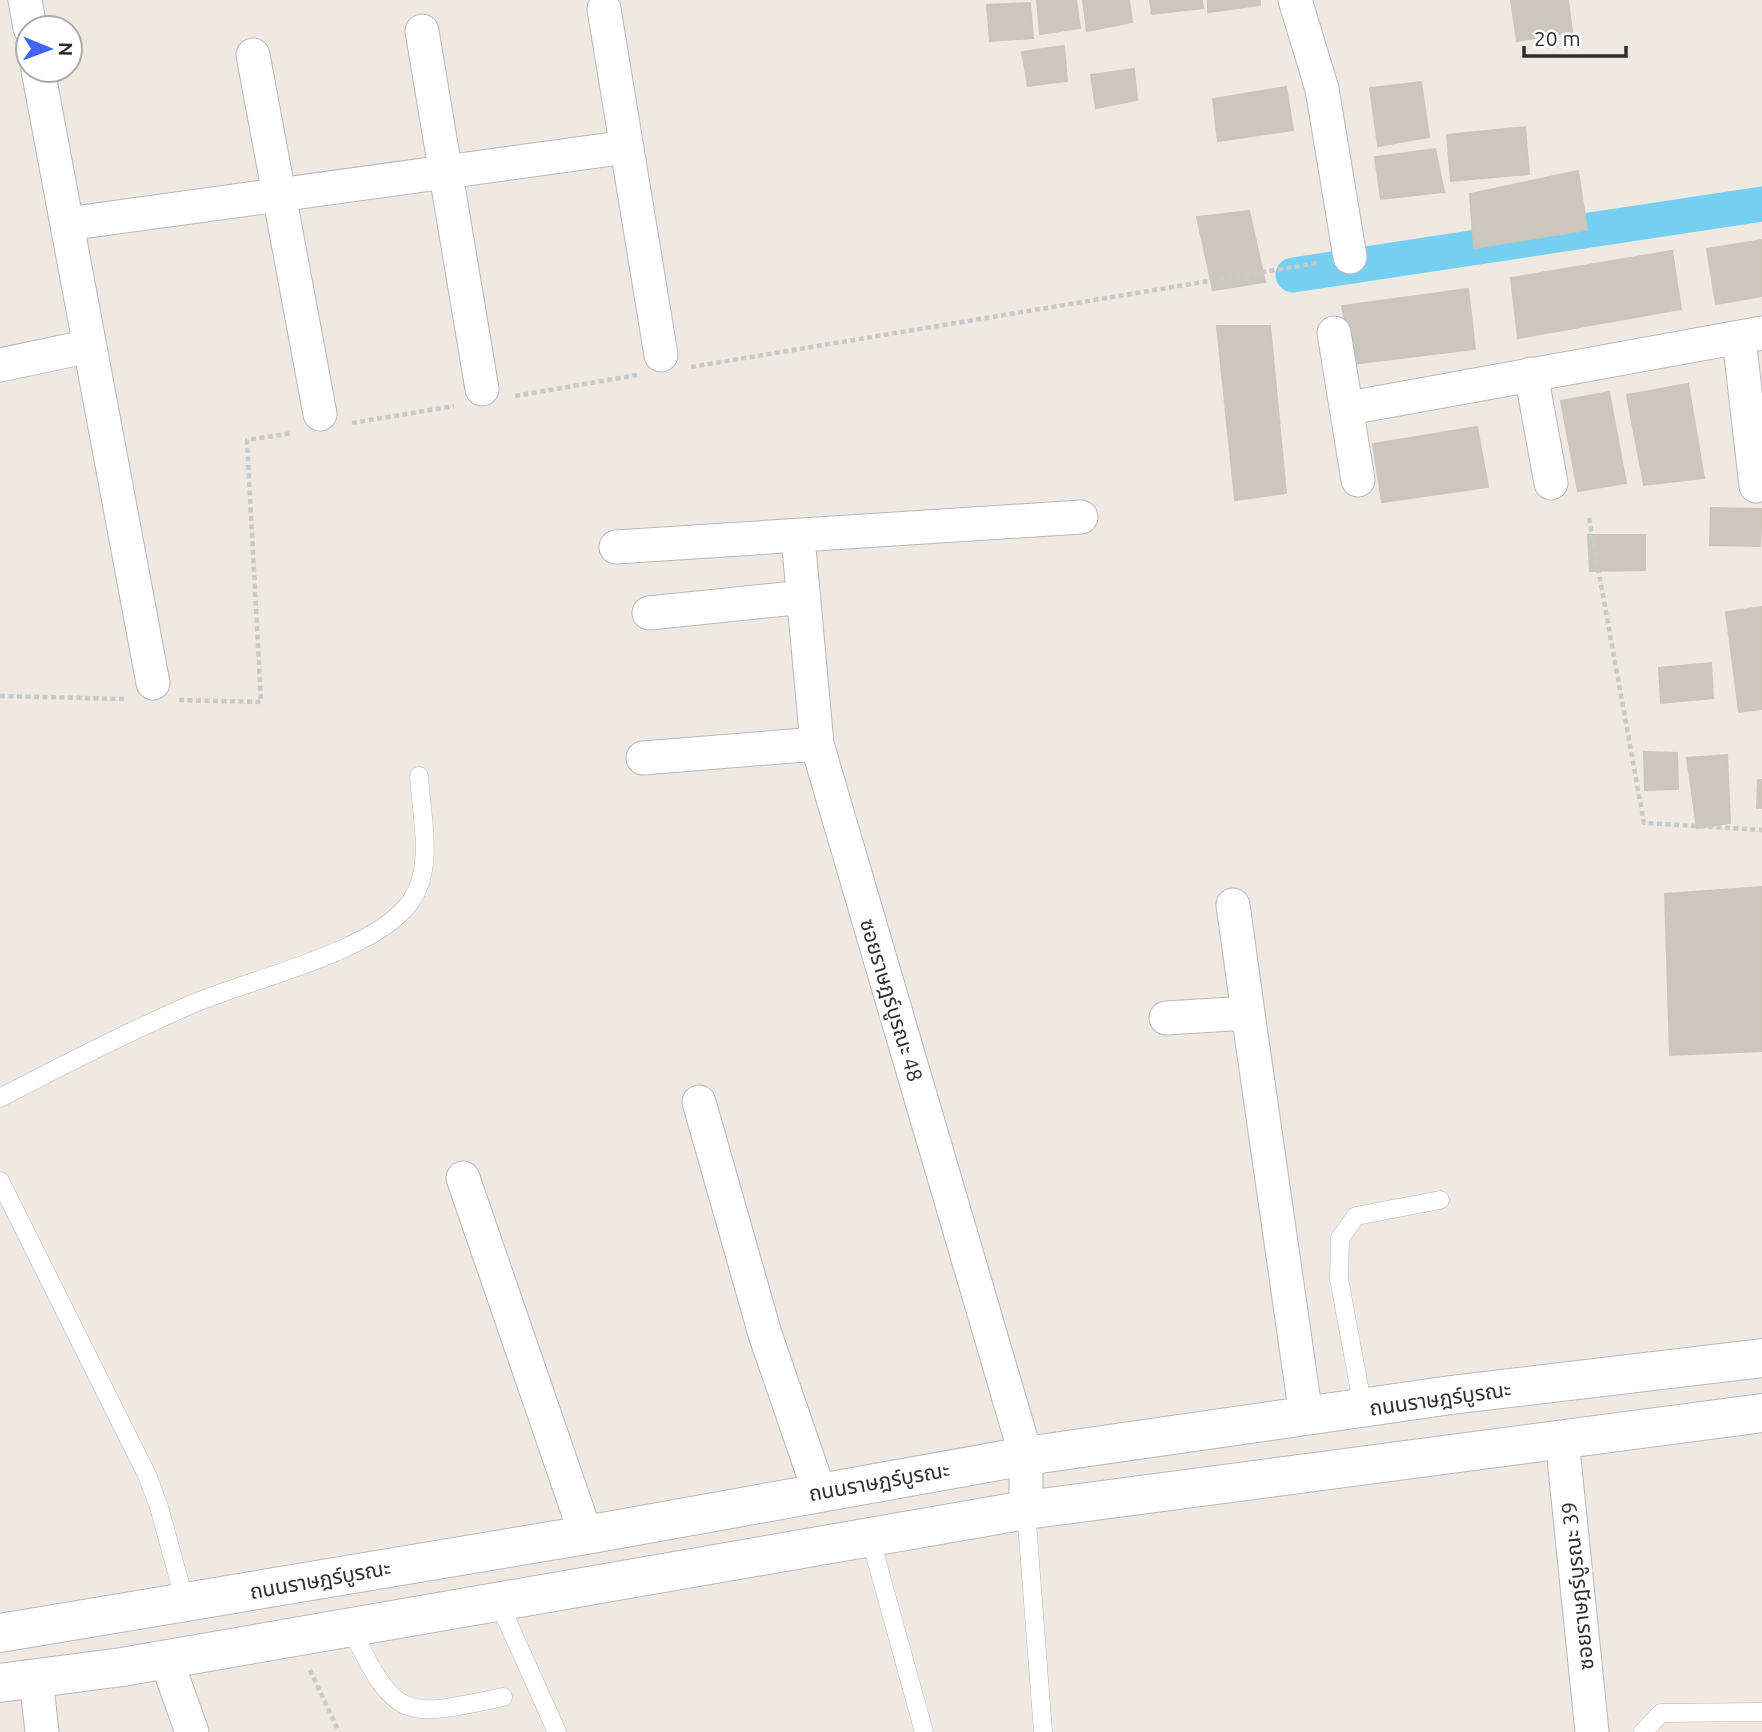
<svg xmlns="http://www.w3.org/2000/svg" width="1762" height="1732" viewBox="0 0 1762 1732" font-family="Ubuntu,'Noto Sans Thai',sans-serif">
<rect width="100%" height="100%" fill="#efe9e1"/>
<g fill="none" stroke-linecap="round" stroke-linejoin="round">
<path stroke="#75cff0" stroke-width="35" d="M1293 275 1762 204"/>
</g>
<path fill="#cbc7bf" stroke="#cbc5ba" stroke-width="2" d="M1076 0 1080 28 1040 34 1037 1Z
M1083 0H1129L1132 22 1087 31Z
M1150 0H1202L1203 8 1152 14Z
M1208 0H1260V5L1208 12Z
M1511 0H1568L1572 32 1517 41Z
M1030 3 1033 38 990 41 987 5Z
M1064 46 1067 81 1028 86 1022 52Z
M1134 69 1137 100 1096 108 1091 75Z
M1421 82 1429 137 1378 146 1370 88Z
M1286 87 1293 130 1218 141 1213 99Z
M1525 127 1529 174 1451 181 1447 135Z
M1435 149 1444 192 1381 199 1375 157Z
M1578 171 1587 230 1474 248 1470 194Z
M1249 211 1265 282 1213 290 1197 217Z
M1762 240V296L1716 304 1707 249Z
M1672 251 1681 309 1518 338 1511 278Z
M1468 289 1475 349 1353 364 1342 306Z
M1217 326H1270L1286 493 1235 500Z
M1688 384 1704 478 1644 485 1627 395Z
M1609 392 1626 483 1578 491 1561 401Z
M1477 427 1488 487 1382 502 1373 444Z
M1711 508 1762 509 1760 546 1710 545Z
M1588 535H1645V570L1590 571Z
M1762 607V709L1739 712 1726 612Z
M1711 663 1713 698 1661 703 1659 668Z
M1644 752 1677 753 1678 789 1645 790Z
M1727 755 1730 823 1697 828 1687 758Z
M1758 780H1762V808H1757Z
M1762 887V1051L1670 1055 1665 894Z"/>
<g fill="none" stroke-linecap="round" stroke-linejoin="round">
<defs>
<path id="service" d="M0 1098C63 1065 126 1033 192 1004 250 979 376 952 411 901 435 866 421 815 419 776
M0 1181 147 1475 159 1507 185 1602
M1363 1408 1339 1279 1340 1238 1356 1216 1440 1200
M1026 1510 1043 1732
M870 1537 924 1732
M499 1603 557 1732
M351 1628C396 1722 404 1718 503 1697
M1643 1732 1661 1713 1762 1712"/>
<path id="minor" d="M25 0 30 28
M1295 0 1322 89 1350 257
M604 9 661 355
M422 31 482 389
M253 55 320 414
M38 70 153 683
M67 224 627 147
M1334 333 1358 480
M1739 338 1756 486
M0 365 90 346
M1531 374 1551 483
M1349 408 1762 333
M798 537 817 744 1026 1456V1510
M616 547 1081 517
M649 613 804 597
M643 758 817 744
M1233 905 1248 1013
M1166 1018 1248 1013 1306 1416
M699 1102 765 1334 819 1491
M463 1178 586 1535
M1562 1439 1592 1732
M166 1659 192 1732
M36 1678 42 1732"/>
<path id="secondary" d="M0 1633 586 1535 1026 1456 1451 1395 1762 1358
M0 1683 122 1667 1026 1510 1762 1413"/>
</defs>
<use href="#service" stroke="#b4b7c1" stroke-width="19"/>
<use href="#minor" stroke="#b4b7c1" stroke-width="35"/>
<use href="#secondary" stroke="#b4b7c1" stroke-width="40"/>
<path stroke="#c9c9c9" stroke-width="4.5" stroke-dasharray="5 3.5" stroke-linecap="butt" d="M691 367 1317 263
M515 396 637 375
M352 423 454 406
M1589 518 1644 823 1762 830
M0 696 125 699
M179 700 261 702 247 440 292 433
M310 1670 339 1732"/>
<use href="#service" stroke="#fff" stroke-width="18"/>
<use href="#minor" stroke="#fff" stroke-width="33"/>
<use href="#secondary" stroke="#fff" stroke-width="38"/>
</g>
<g text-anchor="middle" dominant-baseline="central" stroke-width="7" stroke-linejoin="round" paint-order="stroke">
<g font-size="21" fill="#2e2e2e" stroke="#fff">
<text transform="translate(892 1000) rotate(73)">ซอยราษฎร์บูรณะ 48</text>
<text transform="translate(1440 1398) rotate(-8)">ถนนราษฎร์บูรณะ</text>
<text transform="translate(879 1481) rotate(-10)">ถนนราษฎร์บูรณะ</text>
<text transform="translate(320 1579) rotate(-10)">ถนนราษฎร์บูรณะ</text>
<text transform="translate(1577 1586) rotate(-96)">ซอยราษฎร์บูรณะ 39</text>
</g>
</g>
<g transform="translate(49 49) rotate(91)"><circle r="33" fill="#ffffff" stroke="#ababab" stroke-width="2"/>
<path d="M0-5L12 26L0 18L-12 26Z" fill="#4264fb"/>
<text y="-10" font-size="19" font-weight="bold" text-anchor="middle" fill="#2e2e2e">N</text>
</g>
<path d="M1524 46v10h102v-10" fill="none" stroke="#2e2e2e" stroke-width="3.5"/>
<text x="1534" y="46" font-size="21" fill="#2e2e2e" stroke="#ffffff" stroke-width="5" paint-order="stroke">20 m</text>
</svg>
